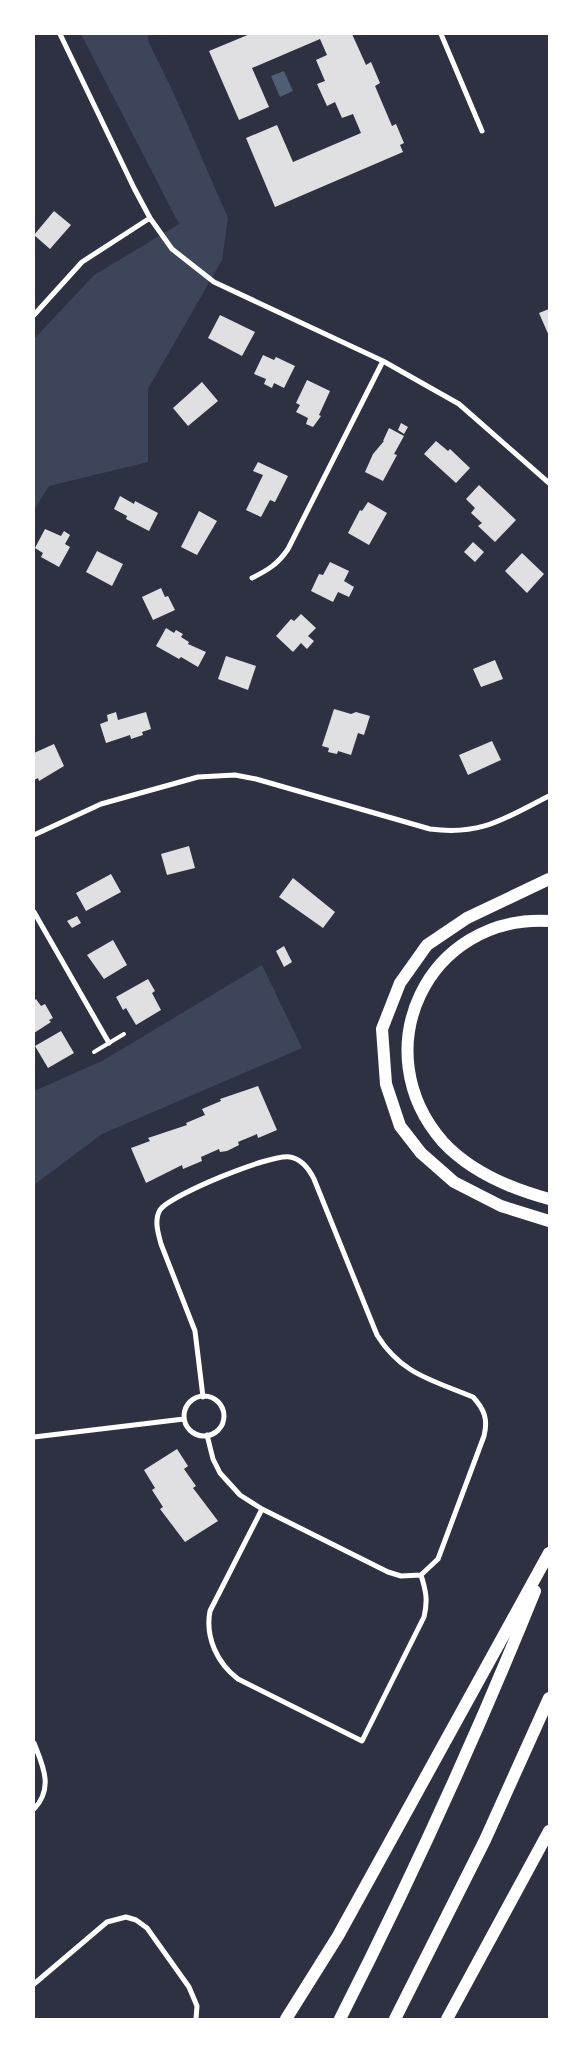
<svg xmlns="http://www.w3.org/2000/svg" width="583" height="2053" viewBox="0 0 583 2053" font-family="'Exo 2',sans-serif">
<rect width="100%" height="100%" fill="#2d3142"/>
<path fill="#3c4559" d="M81 34H148V41L175 96 228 218 222 260 148 389V462L49 486 34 510V339L94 275 179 224Z
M262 965 302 1048 102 1134 34 1185V1091L102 1061Z"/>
<path fill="#4f5d75" d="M284 71 293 91 280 97 271 76Z"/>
<path fill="#e0e0e3" d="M250 34H352L366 65 371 62 380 83 375 86 392 126 396 124 404 143 400 145 403 152 275 207 246 138 277 125 293 162 361 133 353 114 342 118 335 102 327 106 317 84 325 81 316 60 327 55 320 39 252 68 269 107 239 120 209 51Z
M54 211 71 225 50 249 34 235Z
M549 309V336L539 313Z
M220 315 255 332 242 356 208 338Z
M263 355 274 360 276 357 295 366 284 388 274 383 272 388 264 384 266 379 254 374Z
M307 380 330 391 319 415 321 416 313 427 306 424 308 418 296 412 300 405 296 403Z
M202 382 218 401 188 426 173 408Z
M401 423 408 427 404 434 398 430Z
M389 428 404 436 394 454 397 455 383 481 365 472 373 454 384 441H383Z
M436 441 448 451 450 449 470 468 456 483 424 454Z
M258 462 288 476 275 502 270 500 261 517 246 510 263 475 253 471Z
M479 485 516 520 495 542 478 526 482 523 471 513 475 508 466 499Z
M120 496 134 504 135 501 158 513 149 531 126 519 127 516 114 509Z
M368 502 387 513 369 545 348 533 360 510 362 511Z
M199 511 217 521 197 555 181 547Z
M45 529 61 536 64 531 70 535 65 544 70 547 59 567 41 557 43 553 35 548Z
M473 542 484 552 475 562 464 552Z
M97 551 123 564 112 586 86 572Z
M522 553 544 574 527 593 505 571Z
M330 562 349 571 344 581 354 587 349 597 338 592 333 602 311 591 319 574 323 575Z
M161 588 165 597 168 596 175 610 153 620 142 597Z
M301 614 316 628 308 636 314 641 307 649 301 643 293 652 276 636 291 619 294 621Z
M166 628 174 633 176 630 183 634 181 637 189 642 188 644 206 652 198 667 181 657 179 659 156 646Z
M226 656 256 666 248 690 218 679Z
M495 660 503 679 481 687 473 669Z
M334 709 351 714 356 712 370 716 364 735 358 733 351 755 338 751 337 754 328 752 329 748 322 746Z
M116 712 118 720 146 712 151 729 142 732 143 735 131 739 130 735 106 743 100 724 108 721 107 715Z
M492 741 501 760 468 775 459 755Z
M54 744 64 766 39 781 38 778 34 780V753Z
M189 846 195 868 167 875 161 854Z
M111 874 121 892 86 911 76 893Z
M293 878 335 912 323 928 279 897Z
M77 916 81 923 72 928 67 921Z
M113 940 127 965 104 979 87 955Z
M284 946 292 962 284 967 276 951Z
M148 979 155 991 152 993 161 1010 136 1025 126 1008 123 1010 116 997Z
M36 999 41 1006 45 1004 53 1018 49 1020 51 1022 34 1033V1001Z
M61 1031 74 1053 48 1068 35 1046Z
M258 1086 277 1130 258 1138 257 1134 238 1142 239 1145 227 1151 220 1152 219 1149 201 1157 202 1161 183 1169 182 1165 146 1183 131 1148 150 1141 148 1138 187 1125 186 1123 205 1115 202 1109 221 1101 220 1099Z
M177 1449 188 1466 184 1469 196 1486 193 1488 218 1521 185 1542 160 1509 163 1507 152 1490 155 1488 144 1470Z"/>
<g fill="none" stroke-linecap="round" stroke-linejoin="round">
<path stroke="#fff" stroke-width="4" d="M94 1052 124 1034"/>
<path stroke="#fff" stroke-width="5" d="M60 34 134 188 150 218 172 249 214 282 383 361 459 404 549 483
M441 34 482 131
M34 315 82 262 150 218
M252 578C268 570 278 564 288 549L383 361
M34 835 101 804 198 777 235 775 256 779 430 829C482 836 505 818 549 796
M34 912 109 1043
M184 1416a20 20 0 1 1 40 0a20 20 0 1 1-40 0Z
M203 1397 195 1331 161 1244C158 1233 154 1220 160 1210 170 1195 272 1153 290 1157 302 1159 309 1169 314 1179L377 1335C401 1374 432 1380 473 1397 485 1410 488 1420 484 1436L438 1559 421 1575 401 1576 388 1572 262 1509 240 1495 220 1473 213 1459 207 1435
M34 1437 184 1419
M262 1509 210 1611C205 1637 217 1663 238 1679L362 1741 424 1617C428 1600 426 1591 421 1575
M34 1743C43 1766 54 1788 34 1809
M34 1984 107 1922 126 1917 136 1920 147 1928 189 1987 197 2006 196 2019"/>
<path stroke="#fff" stroke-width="12" d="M549 879 467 918 427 945 400 983 382 1029 386 1084 400 1126 421 1153 454 1182 501 1206 549 1221
M549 921C427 914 363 1051 443 1142 470 1171 512 1189 549 1199
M286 2019 338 1936 549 1553
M340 2019C411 1879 476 1737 535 1591
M395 2019 485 1840 549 1698
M447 2019 549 1831"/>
</g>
<rect width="583" height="2053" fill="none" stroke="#ffffff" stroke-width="70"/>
</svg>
